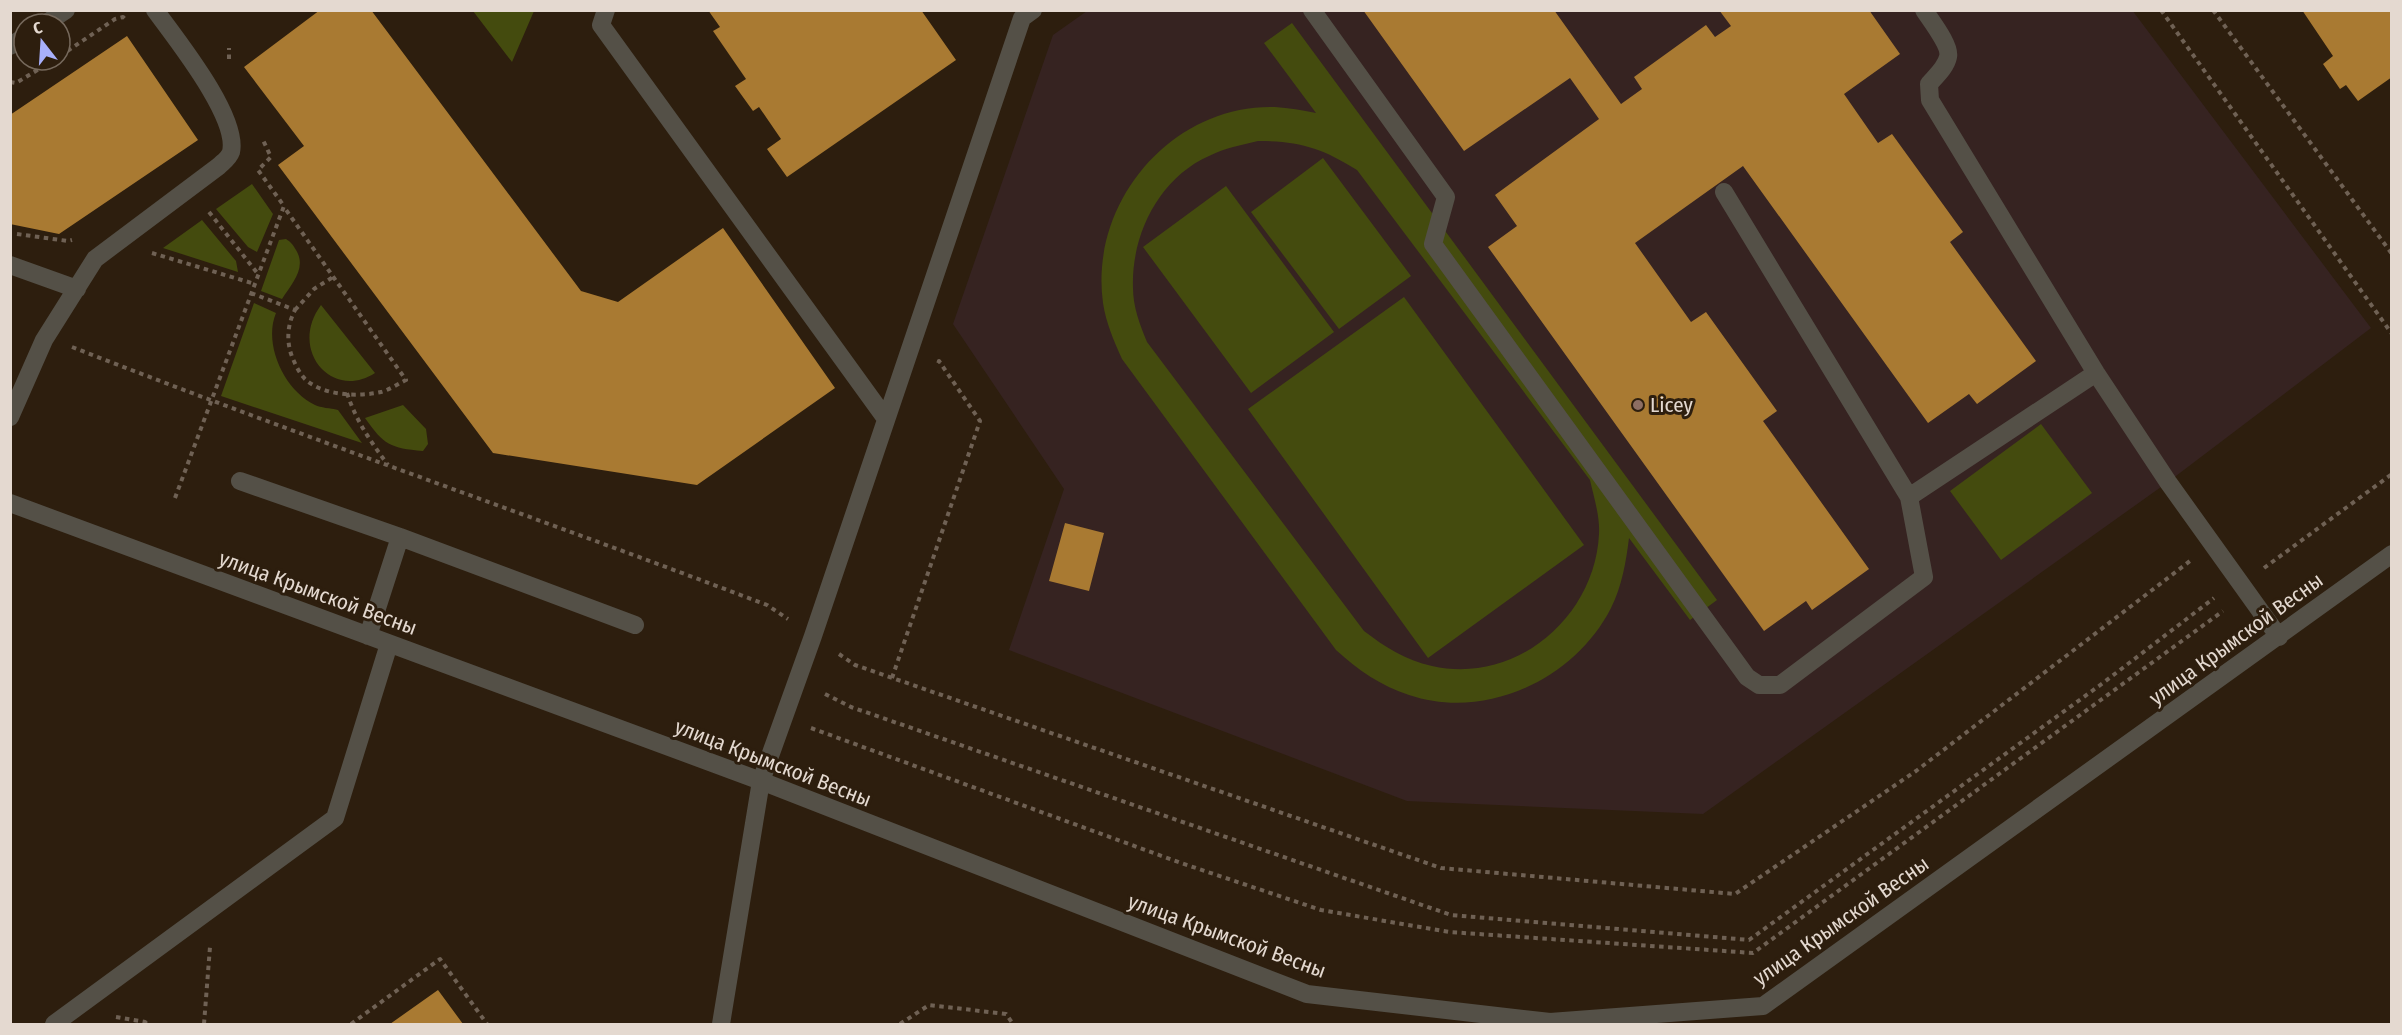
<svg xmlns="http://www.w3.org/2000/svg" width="2402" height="1035" viewBox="0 0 2402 1035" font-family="'Fira Sans Condensed',sans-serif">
<rect width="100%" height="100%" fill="#2d1e0e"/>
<path fill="#362321" d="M2132 10 2371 328 2168 482 1703 814 1407 801 1009 650 1064 489 953 324 1053 35 1087 11Z"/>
<path fill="#444b0e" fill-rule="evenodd" d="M473 11H534L512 62Z
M1292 23 1717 600 1690 620 1629 538C1626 562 1622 586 1611 608 1575 679 1486 721 1409 695 1381 686 1358 670 1336 650L1122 359C1114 341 1106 323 1103 303 1089 202 1172 104 1275 107 1289 108 1302 110 1316 113L1264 43ZM1258 141C1299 141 1322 148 1357 170L1590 480C1594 498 1600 516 1599 534 1595 617 1516 685 1432 666 1405 660 1385 647 1364 631L1147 342C1140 325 1133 307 1133 288 1131 235 1159 178 1209 156 1225 148 1241 145 1258 141Z
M1323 158 1411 276 1339 329 1251 212Z
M252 184 273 214 257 252 248 247 216 209Z
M1226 186 1334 332 1251 393 1143 247Z
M202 220 236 261 238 272 163 248Z
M286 239C291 242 293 245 296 250 307 268 292 283 282 299L261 291 279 240Z
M1404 297 1584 545 1428 658 1248 409Z
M254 303 276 313C263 344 284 390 315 405 321 408 330 408 338 410L362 443 221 396Z
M321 305 375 373C332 401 288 350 321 305Z
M403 405 426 429 428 444 423 451C390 448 384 445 365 418Z
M2041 424 2092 493 2001 560 1950 491Z"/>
<path fill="#a97a32" d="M320 10H371L581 291 618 302 723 228 835 388 697 485 493 453 278 165 304 146 244 67Z
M708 10H921L956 60 787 177 767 149 781 139 759 107 753 111 735 86 746 79 713 31 720 27Z
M1363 10H1554L1621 104 1642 89 1634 77 1706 25 1715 37 1731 26 1719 10H1869L1900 54 1844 94 1878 143 1892 134 1963 232 1950 242 2036 361 1977 404 1969 394 1928 423 1743 166 1635 243 1691 322 1706 312 1777 411 1763 421 1869 569 1812 610 1806 601 1764 631 1488 247 1517 226 1495 195 1599 119 1570 78 1464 151Z
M2302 10H2392V77L2358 101 2346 85 2340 89 2323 64 2333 56Z
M127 36 198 140 59 234 10 224V115Z
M1065 523 1104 533 1089 591 1049 581Z
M438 990 463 1024H390Z"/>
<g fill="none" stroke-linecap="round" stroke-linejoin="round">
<path stroke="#6f6154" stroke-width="4" stroke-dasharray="4.5 4.5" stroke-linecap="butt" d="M2161 10 2392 334
M2213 10 2392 254
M60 56 115 19 123 17 126 20
M229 59V48
M10 82 16 83 54 60
M209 212 258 274
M17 234 68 241 72 240
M152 253 255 284
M251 293 295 310C287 325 286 343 293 359 296 366 300 374 305 379 323 396 359 397 381 392 389 390 398 384 406 380L284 207
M295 310 314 289 333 277
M72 347C302 437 536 517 767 605L788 619
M347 393C356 421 371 442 388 465
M175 498 284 206 258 170 271 157 262 138
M2264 568 2392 474
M839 654 855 665 1441 868 1735 894 1916 771 2190 561
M892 678 980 421 939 361 938 364
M825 694 851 707 1451 915 1749 940 2103 683 2214 598
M811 728 1181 863 1321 910 1449 932 1753 953 2223 611
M116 1017 145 1022 147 1024
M204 1024 210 947
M351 1024 440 959 487 1024
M900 1024 929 1005 1006 1014 1013 1024"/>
<path stroke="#545047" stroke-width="18" d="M606 10 601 25 886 419
M1312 10 1446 197 1433 244 1747 677 1759 685H1780L1924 577 1909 497 2096 373
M1924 10C1931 21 1951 46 1948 57 1946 67 1936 76 1929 84L1930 100 2096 373 2168 482 2279 637
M45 24 66 10
M10 46 24 37
M1724 192 1909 497
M10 265 77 289
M10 417 44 340 95 259 219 166C223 162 229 158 231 152 239 117 176 39 155 10
M240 481 400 537 368 636
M10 503 761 781 1307 994 1550 1022 1763 1006 2392 554
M400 537 635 625
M54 1024 335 818 389 644
M721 1024 761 781 813 636 1022 18 1033 10"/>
</g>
<circle fill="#8d6e63" stroke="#2d1e0e" stroke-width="2" cx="1638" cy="405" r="6"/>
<g text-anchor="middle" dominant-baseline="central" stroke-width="6" stroke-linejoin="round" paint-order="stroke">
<g font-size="21" fill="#e4d9d0" stroke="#2d1e0e" text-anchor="start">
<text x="1650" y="405">Licey</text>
</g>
<g font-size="21" fill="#e4d9d0" stroke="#2d1e0e">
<text transform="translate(318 593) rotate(20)">улица Крымской Весны</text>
<text transform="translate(2236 639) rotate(-36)">улица Крымской Весны</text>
<text transform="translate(773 763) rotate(21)">улица Крымской Весны</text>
<text transform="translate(1841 921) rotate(-35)">улица Крымской Весны</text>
<text transform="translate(1227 936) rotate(20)">улица Крымской Весны</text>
</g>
</g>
<rect width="2402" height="1035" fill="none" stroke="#e4d9d0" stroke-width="24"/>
<g transform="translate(42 42) rotate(343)"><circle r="28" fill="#2d1e0e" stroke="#76695c" stroke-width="1.5"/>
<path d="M0-4.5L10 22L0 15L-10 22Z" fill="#a8b0fc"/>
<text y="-9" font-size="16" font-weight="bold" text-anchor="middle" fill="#e4d9d0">С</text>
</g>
</svg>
